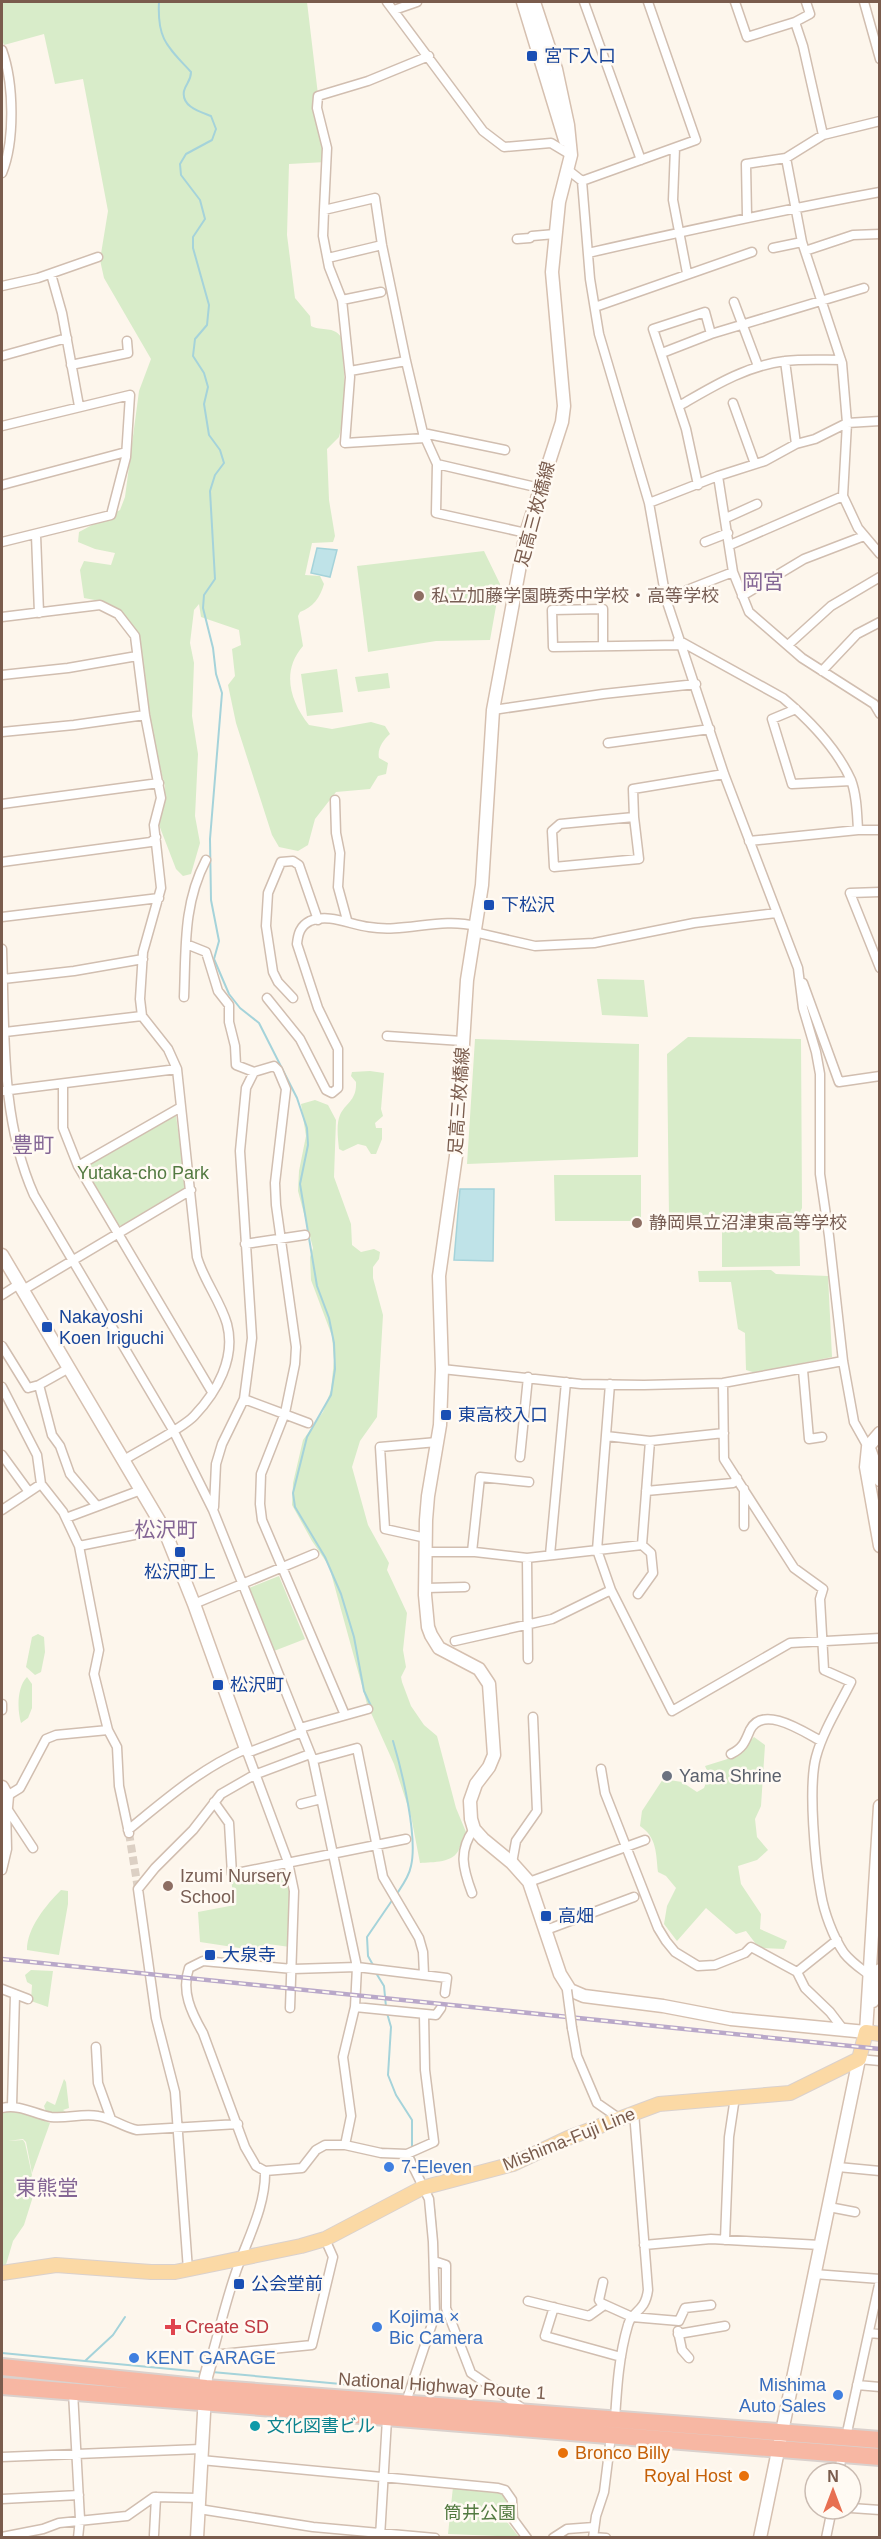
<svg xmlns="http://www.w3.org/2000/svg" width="881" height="2539" viewBox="0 0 881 2539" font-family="Helvetica,'Noto Sans JP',sans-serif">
<rect width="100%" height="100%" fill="#fdf6ec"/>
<path fill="#d8ecc9" d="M2 2H307L326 162 289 164 287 235 295 298 310 316 311 326C323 332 333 325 342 338L346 408 339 437 327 449 329 500 335 536 333 542 312 543 305 575 320 576 324 584C320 598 313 607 300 612L298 616 303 646C281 671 290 701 309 725L332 729 371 722 385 726 390 734C383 740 377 749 379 758L388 763 386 774 378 776 370 789 336 792 315 819 308 845 298 851 279 847 272 835 236 723 228 685 235 676 232 649 241 645 239 630 201 617 199 604 194 610 190 643 194 663 192 716 198 754 195 816 200 843 191 874 183 876 176 869 159 825 165 787 147 716 135 634 100 601 84 598 80 570 84 561 111 565 115 553 95 549 78 542 79 532 120 510 125 497 139 391 151 359 104 278 100 260 108 211 83 79 55 84 44 34 4 45 2 40Z
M484 551 500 584 490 640 436 641 368 652 357 566Z
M337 669 343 712 307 716 301 674Z
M388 673 390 688 358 692 355 677Z
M597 979 644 980 648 1017 602 1015Z
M688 1037 801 1039 802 1208 798 1217H669L667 1054Z
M475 1039 639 1044 638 1157 467 1164Z
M370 1071 384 1073 381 1109 383 1116 375 1123 376 1128H382V1139L376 1154H371L366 1146 358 1144 343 1151 339 1149C338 1139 336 1124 340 1115 345 1103 357 1101 356 1082L351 1076 352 1072Z
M315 1100 328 1105 336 1120 334 1177 351 1224 352 1245 361 1252 374 1249 380 1252 379 1259 373 1267V1278L383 1315 377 1417 360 1441 352 1467 368 1525 389 1563 387 1570 407 1613 403 1650 406 1667 401 1677 402 1682 411 1706 424 1725 437 1736 456 1808 466 1832C462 1838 462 1843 459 1849 454 1863 433 1862 420 1863L411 1816 394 1764 367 1704 329 1566 312 1541 292 1505 293 1483 303 1440 323 1412 331 1390 334 1360 332 1336 311 1280 310 1257 313 1248 298 1191 299 1171 306 1136 301 1104Z
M173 1115 176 1116 186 1185 184 1190 122 1226 118 1225 85 1172 86 1166Z
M554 1175H641V1221H555Z
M722 1220 799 1221 800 1266 722 1267Z
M771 1270 776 1274 828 1276 832 1357 756 1373 746 1370 745 1333 738 1329 731 1282H699L698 1271Z
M279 1576 305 1639 274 1651 249 1588Z
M38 1634 44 1637 45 1652 41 1672 35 1675 26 1667 32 1637Z
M27 1677 32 1684V1708L28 1718 21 1723C17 1709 17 1687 27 1677Z
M754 1737 765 1745 761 1806 755 1819 757 1837 768 1850 757 1860 738 1866 741 1884 761 1914 760 1929 787 1941 784 1949 759 1948 746 1931 736 1934 706 1908 677 1941 664 1924 667 1906 676 1888 666 1876 658 1872C656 1854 657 1837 640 1826L642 1811 663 1779 682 1782 697 1792 704 1788 709 1775 705 1766 734 1757Z
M282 1868C297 1882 290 1927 290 1947L268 1944 265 1952 200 1942 198 1912 235 1905 231 1880 237 1877Z
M61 1890 68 1891V1904L59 1955 27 1950C27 1928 46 1905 61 1890Z
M31 1970 53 1971 48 2007 31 2001 32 1985 27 1982 25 1975Z
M64 2079 66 2082 69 2108 63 2110 66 2112 63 2115 46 2112 44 2106 47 2101 55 2105Z
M2 2111 24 2113 50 2123 32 2173 26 2142 23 2139 8 2141 23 2140 25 2143 32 2175 28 2187 35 2190 24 2225 13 2241 5 2268H2Z
M453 2487 501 2493 507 2502V2522L519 2537 448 2534Z"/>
<path fill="#bfe3e8" stroke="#a5d3da" stroke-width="1.5" d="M317 548 337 550 330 577 311 573Z
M460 1189H494L493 1261 454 1260Z"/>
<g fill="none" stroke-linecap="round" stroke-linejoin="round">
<path stroke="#a5d3da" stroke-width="2" d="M159 2C157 39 167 46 191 72 191 81 186 83 184 91 181 107 201 112 211 116L216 129 212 140 186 154 180 164 181 175 200 200 205 219 193 237V248L209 305 207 325 195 339 193 356 204 373 208 387 204 404 209 435 220 450 224 463 215 475 210 491 215 579 204 595 203 608 213 648 216 674 222 693 210 839 211 900 219 941 214 959 229 994 240 1008 259 1023 297 1098 307 1128 308 1145 300 1184 317 1286 329 1318 334 1343 335 1369 331 1395 307 1437 293 1493 295 1507 325 1557 341 1594 354 1637 364 1691 371 1706
M393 1741C402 1771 418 1837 411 1866 409 1877 402 1886 396 1895
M373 1965 368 1956 367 1937 393 1899
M376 1973 384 1986 386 2007
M387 2013 391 2027 388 2075 396 2095 412 2120V2150
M413 2156 426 2183
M434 2208 437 2241
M2 2353 85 2361 113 2335 125 2317
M85 2361 203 2372
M212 2372 406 2390
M417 2382 439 2313"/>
<path stroke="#dcd0c4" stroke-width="8" stroke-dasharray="8 4" stroke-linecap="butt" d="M129 1833 138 1889"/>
<defs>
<path id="street" d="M387 2 483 131 504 147 551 143 571 155
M584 2 641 160
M735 2 747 37 795 22 810 14 806 2
M864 2 880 59
M394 10 417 2
M795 22 803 46 823 135
M2 50C14 83 15 141 2 173
M429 56 368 81 318 96 317 108 327 148 324 210 375 198 382 245 406 361 423 433 437 464 436 513 526 533
M675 148 673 200 687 273
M786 158 802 242 842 363 847 423 843 496 858 528 880 554
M568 170 582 181 590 279 599 334 649 503 666 599 724 774 798 968 803 1008 816 1052 820 1074V1174L829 1236 843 1361 854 1422 868 1447
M582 181 696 140 648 2
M324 210 323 236 329 267 342 300 350 377 345 443 425 438
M747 216 746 164 786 158 823 135 880 121
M517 239 530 238 532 236 555 234
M773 248 802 242
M805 251 853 235 880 234
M588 253C685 231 782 210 880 192
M328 258 382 245
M51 274 62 313 79 406
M2 286 38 278 98 257
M342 300 381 292
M734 302 758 366
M595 307 752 252
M662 353 711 334 864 288
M2 356 67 338
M785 361 796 444
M71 365 128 353 127 341
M350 371 406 361
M733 403 755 464
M679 406C712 387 745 366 785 361 803 359 822 360 841 360
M880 421 847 423 815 439 796 444 765 461 718 476 733 572 749 612 802 658 874 704 880 714
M2 426 130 395 126 457 111 515 2 542
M423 433 505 450
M437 464 540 488
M2 485 126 452
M698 485 686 429 653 329 705 312 711 334
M649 503 718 476
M726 518 757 504
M36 535 39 613
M705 542 728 533
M730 545 843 496
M687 590 733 572
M742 596 804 559 864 536
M2 617 100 605 118 614 135 636 145 715 161 798 154 825 161 888 143 952 140 999 142 1016 168 1049 177 1069 197 1257C204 1281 220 1300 227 1324 236 1358 217 1392 194 1416 182 1429 141 1449 124 1460
M678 640 783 698C808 719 837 749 851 780 857 796 857 814 858 830
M788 645 831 606 880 577
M603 646V609L552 610 553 647 681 645
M822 671 857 634 880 622
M2 675 68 668 137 656
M796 709 772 719 792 784 851 781
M493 710 603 694 696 684
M2 732 74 725 145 715
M608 743 710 729
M335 800 336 833 340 853 338 887 347 920
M2 804 159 783
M634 817 560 824 552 831 554 867 639 859 634 817 633 789 724 774
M749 841 858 830H880
M2 862 151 842 156 837
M880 892 850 893 880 968
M2 917 159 898
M474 932 535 946 594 943 694 923 776 913
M186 944 206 952 218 991 229 1005V1022L235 1046 236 1065 254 1072
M2 949C5 1031 0 1119 34 1195L173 1430 213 1510 313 1760 357 1967 355 2007 343 2057 351 2116 345 2145
M3 979 74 971 143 959
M803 983 839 1082 880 1076
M184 997C186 948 183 904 206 860
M267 998 300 1039 326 1090 332 1093 338 1088V1049L318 1008 297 944C298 934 300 926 310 921 329 913 351 925 369 927 405 933 440 917 476 926
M293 998 278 982 273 972 266 926 268 893 281 862 293 861 299 865 318 920
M5 1032 142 1016
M387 1036 462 1041
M63 1084V1128L78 1166 212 1392
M2 1091 177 1069
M78 1166 181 1107
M245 1244 305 1235
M23 1290 191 1190
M2 1295 19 1284
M2 1346 28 1388 39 1385 69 1368
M442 1369 581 1384 644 1385 723 1383 843 1361
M803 1370 809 1439 822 1437
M723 1383 724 1459 794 1568 823 1589 820 1599 824 1670 851 1682C839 1706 823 1731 816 1757 808 1787 815 1862 821 1894 824 1912 833 1937 844 1953 851 1962 860 1968 868 1974
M39 1385 52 1435 60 1446 70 1474 97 1506
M2 1387 37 1455 41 1484 63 1512 79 1546 99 1650 94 1674 108 1730 117 1747 119 1786 129 1833
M244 1399 308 1423
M606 1436 650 1441 724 1433
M2 1455 29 1492
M520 1457 528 1377
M744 1489V1526
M646 1491 733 1483 737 1478
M214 1507 216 1464 222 1444 244 1399 252 1338 240 1151 246 1088 254 1072 274 1066 278 1070 286 1089 275 1183 276 1205 296 1347 295 1364 285 1413 261 1474 260 1504 262 1520 345 1715
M2 1510 41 1484
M66 1518 141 1490
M426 1538 385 1529 380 1447 437 1442
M79 1546 164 1529
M426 1552H475L527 1558 642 1545 650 1441
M472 1552 480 1477 529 1482
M550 1555 566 1382
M527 1558 528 1659
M426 1588 465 1587
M611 1590 672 1711 790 1643 880 1638
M638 1594 653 1573 651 1553 642 1545
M194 1604 314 1554
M455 1641 552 1619 611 1590 597 1550 610 1384
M2 1704V1710
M300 1728 368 1709
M247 1753 302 1732
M731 1754C743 1748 745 1742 750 1730 763 1704 804 1732 821 1741
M313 1760 357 1748 383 1877 419 1938 423 1952 424 1975
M601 1769 605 1793 658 1928 666 1941 675 1952 698 1966 715 1965 745 1953 751 1947 797 1972 805 1988 830 2012 843 2029
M7 1796 20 1788 46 1739 56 1735 108 1730
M214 1802 229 1823 232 1874 406 1839
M301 1804 321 1799
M6 1807 33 1848
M128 1830C165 1800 201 1768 246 1749L288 1862 294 1891 290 2008
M512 1863 516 1841 537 1811 533 1717
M2 1870 7 1849 6 1807
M529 1882 645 1840
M472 1893C463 1869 458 1851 474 1829
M546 1930 634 1897
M797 1972 837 1940
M2 1989 28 1999
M355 2007 436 2015 441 2008
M572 2028 577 2056 597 2103 620 2119
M96 2047 98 2083 111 2119
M859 2059 880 2061
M12 2106 15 1994
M2 2108C20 2104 34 2114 51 2117 67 2119 82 2113 98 2116 112 2118 123 2127 137 2130L238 2124
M407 2154 434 2142 425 2070 424 2014
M838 2167 880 2171
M265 2171 302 2168 316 2150 325 2145H345L381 2153 407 2154 429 2199 433 2242 435 2315 406 2402
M829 2207 855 2212
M325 2239 333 2257 312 2345 212 2355C220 2327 227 2297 237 2269 248 2238 266 2205 265 2171L256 2166 245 2147 203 2033C191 2012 181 1991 189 1968L203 1961 293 1969 357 1967 447 1978 445 1993
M725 2240 729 2137 735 2097
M644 2245 711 2239 820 2245
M434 2261 446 2265V2308L471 2373 525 2410
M188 2270 175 2092 156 2018 138 1889 155 1868 193 1830 221 1794 254 1775 310 1754
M814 2274 880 2279
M603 2282 599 2300 601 2303 632 2317 679 2321 685 2308 711 2305
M528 2301 589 2316 603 2306
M554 2307 545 2336 621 2357
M678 2331 682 2350 689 2358
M869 2333 880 2334
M678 2334 725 2326
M857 2385 880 2387
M73 2392 80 2519 78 2538
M615 2419C617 2387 619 2355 628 2325 632 2310 645 2313 648 2290L634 2112
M846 2437 880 2280
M2 2457 201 2449
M201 2460 498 2488 505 2490 512 2500 513 2519 527 2538
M839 2473 842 2454
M2 2499 79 2495
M851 2508 880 2510
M199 2509 313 2527 435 2538
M154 2535 156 2497
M2 2537 43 2529 59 2523 127 2516 154 2497 199 2498
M380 2537 387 2419
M593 2537 606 2538
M553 2538 567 2529 594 2527
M593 2538 596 2516 604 2492 611 2436
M826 2538 832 2509"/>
<path id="secondary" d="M523 2 565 140
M534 2 556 69 568 125 571 155 559 202 552 272 564 406 562 422 526 533 493 710 482 885 467 980 456 1156 439 1276 442 1369 440 1425 428 1496 426 1520 425 1595 428 1627 431 1635 439 1648 479 1669 489 1684 494 1755 489 1767 476 1784 470 1801 471 1819 474 1829 483 1839 512 1863 529 1882 560 1974 570 1990 584 1996 663 2006 731 2019 866 2032
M2 1255 164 1529 194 1604 246 1749
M880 1433 868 1447 866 1467 880 1546
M870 1451 880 1480
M2 1787 7 1796 6 1807
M873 2001 880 1970
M866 2032 880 1806
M197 2538 206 2377 212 2355
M760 2538 859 2059"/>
<path id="primary" d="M2 2273 56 2265 151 2272H175L301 2246 325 2239 422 2188 513 2164 568 2138 659 2104 790 2093 859 2059 866 2032 880 2034"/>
<path id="highway" d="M2 2367 206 2388 880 2440
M2 2386 880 2457"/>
</defs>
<use href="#street" stroke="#d1beb0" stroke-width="11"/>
<use href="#secondary" stroke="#d6c0b0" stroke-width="15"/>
<use href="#primary" stroke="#dad1cd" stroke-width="16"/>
<use href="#highway" stroke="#dad1cd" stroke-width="20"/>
<use href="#street" stroke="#fff" stroke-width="8"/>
<use href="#secondary" stroke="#fff" stroke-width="12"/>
<use href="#primary" stroke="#fbd9a5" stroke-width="14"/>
<use href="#highway" stroke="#f7b7a3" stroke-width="16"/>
<defs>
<path id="rail" d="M2 1959 880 2049"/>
</defs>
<use href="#rail" stroke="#b9a8c9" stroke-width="4.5"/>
<use href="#rail" stroke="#fffaf3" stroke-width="2" stroke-dasharray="7" stroke-linecap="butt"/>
<defs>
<path id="street-bridge" d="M567 1990 572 2028"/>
</defs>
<use href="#street-bridge" stroke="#d1beb0" stroke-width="11" stroke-linecap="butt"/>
<use href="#street-bridge" stroke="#fff" stroke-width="8"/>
</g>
<g fill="#1a4fb4" stroke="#fffaf3" stroke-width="2">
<rect x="526" y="50" width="12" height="12" rx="3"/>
<rect x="483" y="899" width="12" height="12" rx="3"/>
<rect x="41" y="1321" width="12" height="12" rx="3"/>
<rect x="440" y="1409" width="12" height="12" rx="3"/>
<rect x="174" y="1546" width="12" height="12" rx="3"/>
<rect x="212" y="1679" width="12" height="12" rx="3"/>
<rect x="540" y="1910" width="12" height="12" rx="3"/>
<rect x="204" y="1949" width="12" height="12" rx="3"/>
<rect x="233" y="2278" width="12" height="12" rx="3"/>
</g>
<g fill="#8d6e63" stroke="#fffaf3" stroke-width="2">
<circle cx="419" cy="596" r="6"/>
<circle cx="637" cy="1223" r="6"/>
<circle cx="168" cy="1886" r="6"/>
</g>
<circle fill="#6b7280" stroke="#fffaf3" stroke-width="2" cx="667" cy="1776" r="6"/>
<g fill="#3f7fe0" stroke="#fffaf3" stroke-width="2">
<circle cx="389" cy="2167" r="6"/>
<circle cx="377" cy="2327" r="6"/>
<circle cx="134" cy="2358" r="6"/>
<circle cx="838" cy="2395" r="6"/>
</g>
<path fill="#e0444e" stroke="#fffaf3" stroke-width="2" d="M170 2318h6v6h6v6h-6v6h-6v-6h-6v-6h6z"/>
<circle fill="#0f9aa8" stroke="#fffaf3" stroke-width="2" cx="255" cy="2426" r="6"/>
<g fill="#e8710a" stroke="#fffaf3" stroke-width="2">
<circle cx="563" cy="2453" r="6"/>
<circle cx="744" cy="2476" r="6"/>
</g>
<g text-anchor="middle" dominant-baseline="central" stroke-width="5" stroke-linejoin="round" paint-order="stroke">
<g font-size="18" fill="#164399" stroke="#fffaf3" text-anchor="start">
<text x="544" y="56">宮下入口</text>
<text x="501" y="905">下松沢</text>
<text x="59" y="1317">Nakayoshi<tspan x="59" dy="21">Koen Iriguchi</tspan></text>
<text x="458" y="1415">東高校入口</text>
<text x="180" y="1572" text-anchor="middle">松沢町上</text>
<text x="230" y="1685">松沢町</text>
<text x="558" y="1916">高畑</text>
<text x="222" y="1955">大泉寺</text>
<text x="251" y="2284">公会堂前</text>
</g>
<g font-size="18" fill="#7a5c4d" stroke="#fffaf3">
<text transform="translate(535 514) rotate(-75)">足高三枚橋線</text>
<text transform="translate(459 1101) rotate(-86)">足高三枚橋線</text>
<text transform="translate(569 2139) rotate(-22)">Mishima-Fuji Line</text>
<text transform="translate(442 2386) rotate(4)">National Highway Route 1</text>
</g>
<g font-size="18" fill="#785e54" stroke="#fffaf3" text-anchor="start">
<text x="431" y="596">私立加藤学園暁秀中学校・高等学校</text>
<text x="649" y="1223">静岡県立沼津東高等学校</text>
<text x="180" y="1876">Izumi Nursery<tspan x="180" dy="21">School</tspan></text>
</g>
<g font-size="18" fill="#537a41" stroke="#fffaf3">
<text x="143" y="1173">Yutaka-cho Park</text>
<text x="480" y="2513">筒井公園</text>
</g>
<g font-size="18" fill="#5b616d" stroke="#fffaf3" text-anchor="start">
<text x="679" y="1776">Yama Shrine</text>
</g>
<g font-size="18" fill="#366cbe" stroke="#fffaf3" text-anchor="start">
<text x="401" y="2167">7-Eleven</text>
<text x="389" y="2317">Kojima ×<tspan x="389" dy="21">Bic Camera</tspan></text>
<text x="146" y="2358">KENT GARAGE</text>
<text x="826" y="2385" text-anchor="end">Mishima<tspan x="826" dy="21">Auto Sales</tspan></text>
</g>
<g font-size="18" fill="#be3a42" stroke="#fffaf3" text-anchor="start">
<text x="185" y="2327">Create SD</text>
</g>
<g font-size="18" fill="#0d838f" stroke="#fffaf3" text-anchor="start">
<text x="267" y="2426">文化図書ビル</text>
</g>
<g font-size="18" fill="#c56008" stroke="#fffaf3" text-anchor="start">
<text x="575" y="2453">Bronco Billy</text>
<text x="732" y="2476" text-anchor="end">Royal Host</text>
</g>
<g font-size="21" fill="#846695" stroke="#fffaf3">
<text x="763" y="581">岡宮</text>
<text x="33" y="1144">豊町</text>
<text x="166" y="1529">松沢町</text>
<text x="47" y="2187">東熊堂</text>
</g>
</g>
<rect width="881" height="2539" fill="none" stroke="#7a5c4d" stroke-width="6"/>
<g transform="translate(833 2491)"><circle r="28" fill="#fffaf3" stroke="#cabbb1" stroke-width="1.5"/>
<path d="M0-4.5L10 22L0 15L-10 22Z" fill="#e76f51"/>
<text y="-9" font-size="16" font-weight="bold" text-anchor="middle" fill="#7a5c4d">N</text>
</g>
</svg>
